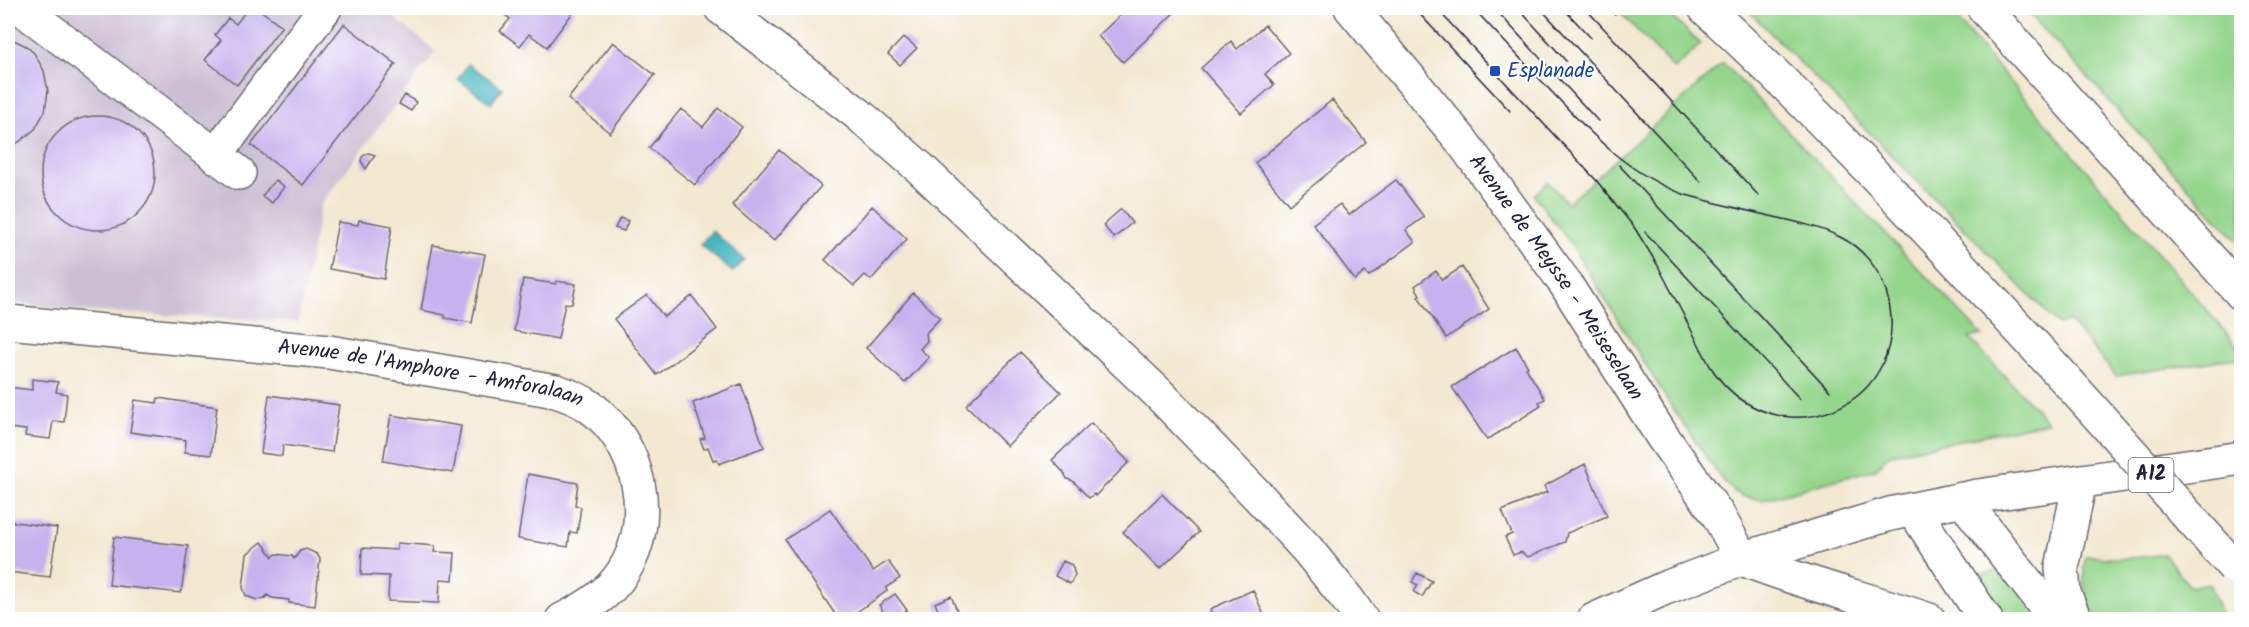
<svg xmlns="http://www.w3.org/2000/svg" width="2249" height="627" viewBox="0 0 2249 627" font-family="Kalam,sans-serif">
<rect width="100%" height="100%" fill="#fff"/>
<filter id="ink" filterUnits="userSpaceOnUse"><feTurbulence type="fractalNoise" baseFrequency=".0167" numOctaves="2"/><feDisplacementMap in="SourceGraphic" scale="12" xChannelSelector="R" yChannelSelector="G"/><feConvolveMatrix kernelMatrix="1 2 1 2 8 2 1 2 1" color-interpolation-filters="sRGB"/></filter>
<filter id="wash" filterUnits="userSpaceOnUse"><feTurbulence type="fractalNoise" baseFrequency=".008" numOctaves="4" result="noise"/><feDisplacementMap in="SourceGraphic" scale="24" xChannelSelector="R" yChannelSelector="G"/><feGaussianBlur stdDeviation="1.35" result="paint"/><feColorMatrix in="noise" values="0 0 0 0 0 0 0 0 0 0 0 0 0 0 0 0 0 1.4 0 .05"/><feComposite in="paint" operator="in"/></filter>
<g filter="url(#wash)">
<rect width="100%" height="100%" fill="#f3e8d1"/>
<path fill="#ccbfd4" d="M8 8H382L436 51 321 204 298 322 83 311 8 302Z"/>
<path fill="#95d68d" stroke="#5c7c64" stroke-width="1.5" d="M1616 8H1662L1701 44 1674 69Z
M1746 8H1947L2241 350V357L2116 376 2069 321 2059 325Z
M2024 8H2241V245Z
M1723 63 1982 335 1969 338 2048 422 1892 454 1885 459 1876 469 1762 500 1742 496 1735 492 1723 481 1673 409 1571 244 1534 195 1548 182 1568 203Z
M2164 554 2190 587 2209 583 2223 619H2097C2084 601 2082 578 2085 557L2088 555C2113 561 2138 558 2164 554Z
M2003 570 2043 619H2000L1972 576Z"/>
<path fill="#47b6c0" stroke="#346c7e" stroke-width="1.5" d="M468 64 502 88 491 104 458 79Z
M712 231 744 259 733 272 700 245Z"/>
<g id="blocks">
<path fill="#c6b2ee" d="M248 8H257L282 26 237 85 205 60 221 40 215 35 228 18 236 24Z
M500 8H569L574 11 547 47 529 34 520 46 500 31 510 19 498 10Z
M1128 8H1179L1123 62 1098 36Z
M344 24 396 64 303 185 251 145Z
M1265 25 1289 53 1265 74 1274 85 1241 113 1201 68 1231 41 1237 49Z
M8 37 26 46 34 53 44 71 48 91 45 111 35 129 19 142 8 147Z
M904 37 917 48 900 65 888 54Z
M613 42 655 75 610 133 568 99Z
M405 95 416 102 411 111 399 104Z
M1332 100 1366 142 1289 205 1255 163Z
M718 108 742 127 695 185 649 148 681 109 703 127Z
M41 173a57 57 0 1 1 114 0a57 57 0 1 1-114 0Z
M779 150 821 186 774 241 732 205Z
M368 153 375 155 366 169 361 161 362 157Z
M275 180 284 187 272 203 262 196Z
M1396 180 1424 217 1406 230 1415 242 1369 276 1365 272 1355 280 1313 224 1340 204 1349 215Z
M872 206 907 239 871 280 865 275 854 286 825 260Z
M1121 209 1132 223 1114 238 1103 225Z
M620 218 628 221 624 231 615 228Z
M359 220 392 226 384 279 329 269 338 222 358 225Z
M433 245 485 254 472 323 445 318V315L421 310Z
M1462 267 1489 309 1446 338 1418 296 1420 295 1415 286 1436 271 1442 280Z
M523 279 556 284V281L576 284 572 304 565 303 558 339 514 331Z
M913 293 940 318 926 333 927 341 920 349 929 357 905 383 866 348Z
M647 295 664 317 692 296 717 329 657 375 614 319Z
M1516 347 1528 367 1526 368 1545 399 1539 402 1541 406 1487 440 1452 387Z
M1020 352 1061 392 1007 446 966 405Z
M32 379 58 382 56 392 67 394 64 422 53 421 50 439 25 436 26 430 8 428V387L32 390Z
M741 384 764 447 719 464 717 459 713 460 708 447 704 449 700 439 705 438 693 403Z
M269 395 339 405 332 452 283 445 282 456 261 453Z
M158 398 217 407 211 455 185 452 186 440 130 432 135 400 157 403Z
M391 415 461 426 453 473 383 461Z
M1091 423 1129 462 1095 496 1094 494 1089 498 1073 481 1067 479 1064 473 1052 460Z
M1585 464 1607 516 1567 533 1565 542 1528 557 1521 552 1513 555 1505 537 1512 534 1502 511 1547 492 1544 486Z
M528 474 578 483 575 505 581 507 577 533 570 532 568 547 518 539Z
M1162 494 1199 532 1160 569 1123 532Z
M830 509 873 571 888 561 900 578 886 588 887 591 845 620H839L785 540Z
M8 521 57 528 50 577 8 572Z
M114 537 188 546 181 593 109 585Z
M262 542 273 557 276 554 292 556 294 559 300 551 306 549 317 554 320 559 315 606 289 603V600L272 598 267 595 265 598 257 600 246 596 243 588 247 554Z
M397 543 435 546 434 552 455 553 453 580 440 579 439 603 388 601 389 576 361 575 362 548 397 550Z
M1063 561 1072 565 1075 575 1070 584 1055 576Z
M1417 573 1432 581 1422 597 1414 592 1418 585 1412 582Z
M1253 590 1266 620H1214L1210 609Z
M895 594 907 610 893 620H889L879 605Z
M951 596 959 615 950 620H942L935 603Z"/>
</g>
</g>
<g filter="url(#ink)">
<use href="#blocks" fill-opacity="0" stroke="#6b6770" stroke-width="1.5"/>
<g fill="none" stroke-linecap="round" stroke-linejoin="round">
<defs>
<g id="minor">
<path d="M25 8 29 14 239 173"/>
<path d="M721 8 858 114 920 168 1158 393 1258 496 1307 549 1348 600 1362 620"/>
<path id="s1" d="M1351 8 1461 140 1563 280 1662 436 1718 515 1742 559"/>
<path d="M215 156 325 8"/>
<path id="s2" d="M8 322 329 352 556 391C568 395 579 399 589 406 640 442 657 520 623 572 609 594 586 608 562 620"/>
</g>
<path id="major" d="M1962 499 2056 620
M1913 509 1986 620
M1742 559C1803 583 1867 599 1929 620
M1594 620 1665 588 1742 559 1890 514 1978 496 2242 458
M2075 620 2064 593 2062 568 2080 481"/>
<path id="highway" d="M1705 8C1833 126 1950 254 2068 382
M1984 8 2242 294"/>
</defs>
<use href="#minor" stroke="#6b6770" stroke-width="36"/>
<use href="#major" stroke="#6b6770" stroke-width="36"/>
<use href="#highway" stroke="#6b6770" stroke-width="36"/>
<use href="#minor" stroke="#fff" stroke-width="33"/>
<use href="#major" stroke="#fff" stroke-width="33"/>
<use href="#highway" stroke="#fff" stroke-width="33"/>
<path stroke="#22223b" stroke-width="1.5" d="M1414 8 1510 111
M1436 8 1596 180 1634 227 1657 264 1710 366C1775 468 1920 404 1886 291 1879 268 1861 247 1840 237 1816 225 1787 220 1761 214 1736 208 1711 202 1686 195 1628 175 1590 133 1549 89 1524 62 1498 35 1473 8
M1494 8 1598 121
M1518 8 1566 61
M1540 8 1701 182
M1563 8 1591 38
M1585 8 1759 196
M1608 8 1615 15
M1619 165 1830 391
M1645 232 1800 399"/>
<defs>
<path id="highway-bridge" d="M2068 382 2234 567"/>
</defs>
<use href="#highway-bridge" stroke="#6b6770" stroke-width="36" stroke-linecap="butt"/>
<use href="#highway-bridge" stroke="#fff" stroke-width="33"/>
</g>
</g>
<rect fill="#1a4fb4" stroke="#fff" stroke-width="2" x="1489" y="65" width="12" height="12" rx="3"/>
<g text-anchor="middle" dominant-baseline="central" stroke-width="4.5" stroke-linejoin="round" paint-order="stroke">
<rect fill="#fff" stroke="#646476" stroke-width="1.5" x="2128.5" y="458" width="45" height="34" rx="4.5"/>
<g font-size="20" font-weight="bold" fill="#22223b">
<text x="2151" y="475">A12</text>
</g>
<g font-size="21" fill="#164399" stroke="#fff" text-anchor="start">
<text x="1507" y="71">Esplanade</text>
</g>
<g font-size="21" fill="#22223b" stroke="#fff">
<text stroke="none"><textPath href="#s1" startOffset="339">Avenue de Meysse - Meiseselaan</textPath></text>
<text stroke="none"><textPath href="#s2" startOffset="426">Avenue de l'Amphore - Amforalaan</textPath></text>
</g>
</g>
<rect width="2249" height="627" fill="none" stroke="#fff" stroke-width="30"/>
</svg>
